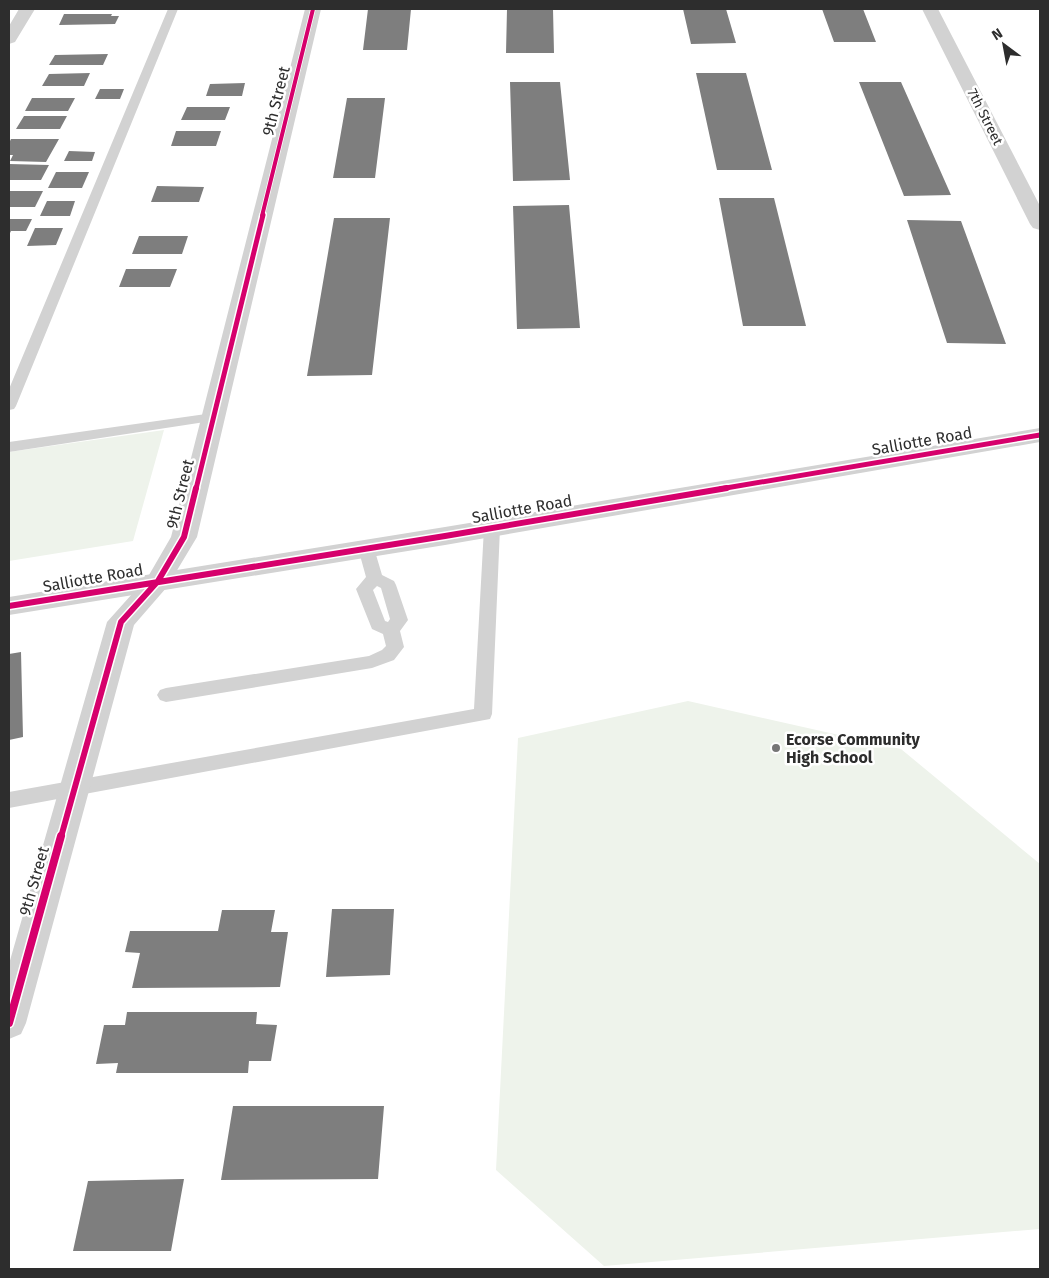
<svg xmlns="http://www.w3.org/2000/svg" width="1049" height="1278" viewBox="0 0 1049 1278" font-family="'Fira Sans',sans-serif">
<rect width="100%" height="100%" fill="#fff"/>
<path fill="#eef3eb" d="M164 430 133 541 9 561V452Z
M688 701 901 749 1040 864V1229L604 1266 496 1170 518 738Z"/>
<path fill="#7e7e7e" d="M368 9H411L407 50H363Z
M507 9H553L554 53H506Z
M683 9H726L736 43 691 44Z
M822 9H863L876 42H834Z
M64 14H112L111 16H119L115 24 59 25Z
M108 54 103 65H49L55 55Z
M90 73 84 86H42L49 74Z
M696 73H746L772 170H717Z
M510 82H560L570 180 513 181Z
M859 82H901L951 195 904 196Z
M245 83 242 96H206L210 84Z
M100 89H124L120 99H95Z
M32 98H75L68 111H25Z
M347 98H385L375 178H333Z
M187 107H230L225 120H181Z
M24 116H67L60 129H16Z
M176 131H221L216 146H171Z
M11 139H59L46 162 10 161 13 155H9V143Z
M69 151 95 152 92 161H64Z
M9 164 49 165 41 180H9Z
M56 172H89L82 188H48Z
M157 186 204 187 199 202H151Z
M9 191H43L35 207H9Z
M719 198H774L806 326H743Z
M47 201H75L70 216H40Z
M569 205 580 328 517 329 513 206Z
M334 218H390L372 375 307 376Z
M9 219H32L26 231H11L9 235Z
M907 220 961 221 1006 344 947 343Z
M35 228H63L56 245 27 246Z
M139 236H188L182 254H132Z
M126 269H177L170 287H119Z
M21 652 23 737 9 740V654Z
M332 909H394L390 975 326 977Z
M222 910H275L271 932H288L280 987 132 988 140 953 125 952 130 931H218Z
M127 1012H257L256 1024 277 1025 271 1061H249L248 1073H116L118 1063 96 1064 104 1025H125Z
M233 1106H384L378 1179 221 1180Z
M184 1179 171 1251H73L88 1181Z"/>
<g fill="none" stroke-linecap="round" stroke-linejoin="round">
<path fill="#d2d2d2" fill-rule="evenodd" d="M168 9H178L16 406 14 409 9 410V389Z
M213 413 218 414 220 417 218 420 9 452V442Z
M492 523 498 524 500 528 492 714 490 719 9 808V792L474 709 484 528 486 524Z
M366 542 372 544 374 548 382 575 394 581 396 585 408 620 400 631 404 647 394 660 372 668 166 702 160 700 157 695 160 690 166 688 369 656 382 650 386 646 383 634 372 629 356 589 366 577 358 548 360 544ZM377 586 381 588 390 619 388 622 385 621 373 590Z"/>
<path fill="#d2d2d2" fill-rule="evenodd" d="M19 9H35L15 42 9 44V26Z
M305 9H321L197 537 167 587 134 625 26 1023 21 1034 9 1039V964L107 622 149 575 171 537Z
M922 9H938L1040 206V230L1033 228 1030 224Z"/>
<path fill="#d2d2d2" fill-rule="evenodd" d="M1040 428V442L445 545 9 615V597L445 527Z"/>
<defs>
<path id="cycleway-far3" d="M262 216 313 9"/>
<path id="cycleway-far2" d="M196 489 263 215
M720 489 1040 435"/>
<path id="cycleway-far1" d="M9 606 445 536 727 488
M61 837 121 622 158 581 184 537 196 488"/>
<path id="cycleway" d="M9 1023 61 836"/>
</defs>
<use href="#cycleway-far3" stroke="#fff" stroke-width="5.5"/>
<use href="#cycleway-far2" stroke="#fff" stroke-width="8"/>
<use href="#cycleway-far1" stroke="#fff" stroke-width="9"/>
<use href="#cycleway" stroke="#fff" stroke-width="11"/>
<use href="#cycleway-far3" stroke="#d6006c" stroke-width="4"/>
<use href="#cycleway-far2" stroke="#d6006c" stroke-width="5"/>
<use href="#cycleway-far1" stroke="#d6006c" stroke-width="6"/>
<use href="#cycleway" stroke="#d6006c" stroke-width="8"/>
</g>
<circle fill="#767676" stroke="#fff" stroke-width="2" cx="776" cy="748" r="5"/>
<g text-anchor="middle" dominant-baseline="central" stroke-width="5" stroke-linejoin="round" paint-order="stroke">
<g font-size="14" fill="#2d2d2d" stroke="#fff">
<text transform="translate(985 117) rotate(63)">7th Street</text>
</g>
<g font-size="16" fill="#2d2d2d" stroke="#fff">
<text transform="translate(276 101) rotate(-76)">9th Street</text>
<text transform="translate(922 441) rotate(-10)">Salliotte Road</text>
<text transform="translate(180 494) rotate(-76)">9th Street</text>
<text transform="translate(522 509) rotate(-10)">Salliotte Road</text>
<text transform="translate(93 578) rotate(-10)">Salliotte Road</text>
<text transform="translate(34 881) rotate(-74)">9th Street</text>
</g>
<g font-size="16" font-weight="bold" fill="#2d2d2d" stroke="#fff" text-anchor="start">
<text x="786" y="739">Ecorse Community<tspan x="786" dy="18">High School</tspan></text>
</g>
</g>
<rect width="1049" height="1278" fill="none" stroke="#2d2d2d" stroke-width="20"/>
<g transform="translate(1004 45) rotate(328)" stroke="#ffffff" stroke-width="4" paint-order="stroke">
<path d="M0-4L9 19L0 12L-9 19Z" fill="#2d2d2d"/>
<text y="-8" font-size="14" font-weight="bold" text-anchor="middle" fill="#2d2d2d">N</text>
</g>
</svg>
